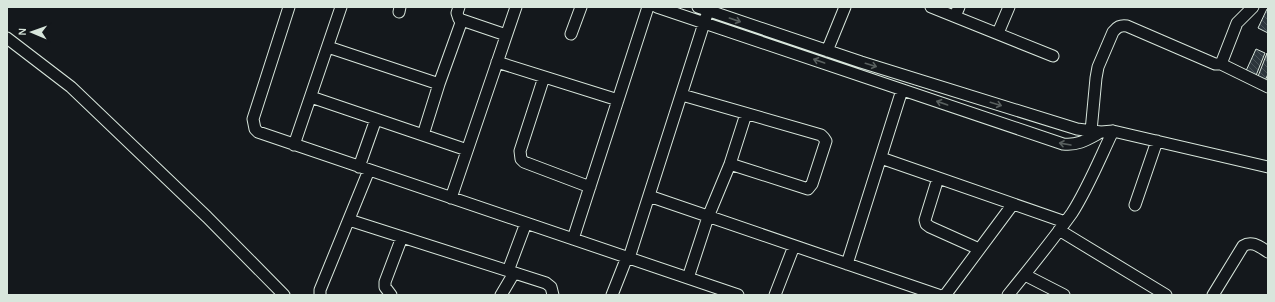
<svg xmlns="http://www.w3.org/2000/svg" width="1275" height="302" viewBox="0 0 1275 302" font-family="Karla,sans-serif">
<defs>
<pattern id="building-back-hatch" width="6" height="6" patternUnits="userSpaceOnUse"><rect width="6" height="6" fill="#2c363c"/><path d="M-1 5l2 2M0 0l6 6M5-1l2 2" fill="none" stroke="#4a5358"/></pattern>
</defs>
<rect width="100%" height="100%" fill="#14181c"/>
<path fill="url(#building-back-hatch)" stroke="#d8e6dc" d="M1267 9H1268V33L1258 28Z
M1256 49 1265 53 1255 78 1245 73Z
M1267 53 1268 74 1264 83 1257 79Z"/>
<g fill="none" stroke-linecap="round" stroke-linejoin="round">
<defs>
<path id="minor" d="M289 7 253 119 255 129 258 132 738 295
M459 7 457 13 459 19 506 35
M657 7 1063 144C1078 146 1088 139 1101 132
M698 7 861 62 1077 129 1101 132 1113 131 1268 167
M931 7 1053 56
M399 12 400 7
M955 16 959 7
M998 33 1009 7
M571 34 581 7
M7 38 71 87 207 217 284 295
M328 47 439 84
M827 51 845 7
M497 62 618 100
M1221 64 1268 87
M544 77 520 151 521 159 524 162 590 187
M682 95 821 135 824 138 826 141 812 184 808 189 730 164
M311 97 467 150
M1091 131 1096 78 1098 67 1113 32C1117 27 1120 25 1127 26L1215 64H1221L1237 23 1253 7
M423 135 439 84 462 20
M294 145 341 7
M881 158 1065 222
M359 167 376 119
M938 178 925 220 926 224 930 227 979 249
M649 196 938 295
M451 198 516 7
M1135 205 1157 141
M349 220 546 283 551 287 553 295
M1059 230 1166 295
M573 239 648 7
M629 258 706 17
M847 264 902 90
M508 271 526 223
M1025 275 1064 295
M688 278 708 217 730 164 746 114
M320 295V290L369 170
M391 295 385 287V282L402 237
M501 295 514 273
M612 295 627 257
M775 295 794 246
M944 295 946 294 1013 204
M1008 295C1030 268 1052 241 1072 213 1088 188 1100 158 1113 131
M1213 295 1243 246C1252 240 1260 247 1268 252"/>
</defs>
<use href="#minor" stroke="#d8e6dc" stroke-width="13"/>
<use href="#minor" stroke="#14181c" stroke-width="11"/>
</g>
<defs><path id="oneway-shaft" d="M-6 0H5M1.5-3L5.5 0L1.5 3" fill="none" stroke-width="1.6" stroke-linecap="round" stroke-linejoin="round"/></defs>
<g stroke="#59605f">
<use href="#oneway-shaft" transform="translate(735 20) rotate(19)"/>
<use href="#oneway-shaft" transform="translate(819 61) rotate(-161)"/>
<use href="#oneway-shaft" transform="translate(871 65) rotate(17)"/>
<use href="#oneway-shaft" transform="translate(942 103) rotate(-161)"/>
<use href="#oneway-shaft" transform="translate(996 104) rotate(17)"/>
<use href="#oneway-shaft" transform="translate(1065 144) rotate(-170)"/>
</g>
<rect width="1275" height="302" fill="none" stroke="#d8e6dc" stroke-width="16"/>
<g transform="translate(32 32) rotate(272)" stroke="#14181c" stroke-width="3" paint-order="stroke">
<path d="M0-3L7 15L0 10L-7 15Z" fill="#d8e6dc"/>
<text y="-6" font-size="11" font-weight="bold" text-anchor="middle" fill="#d8e6dc">N</text>
</g>
</svg>
